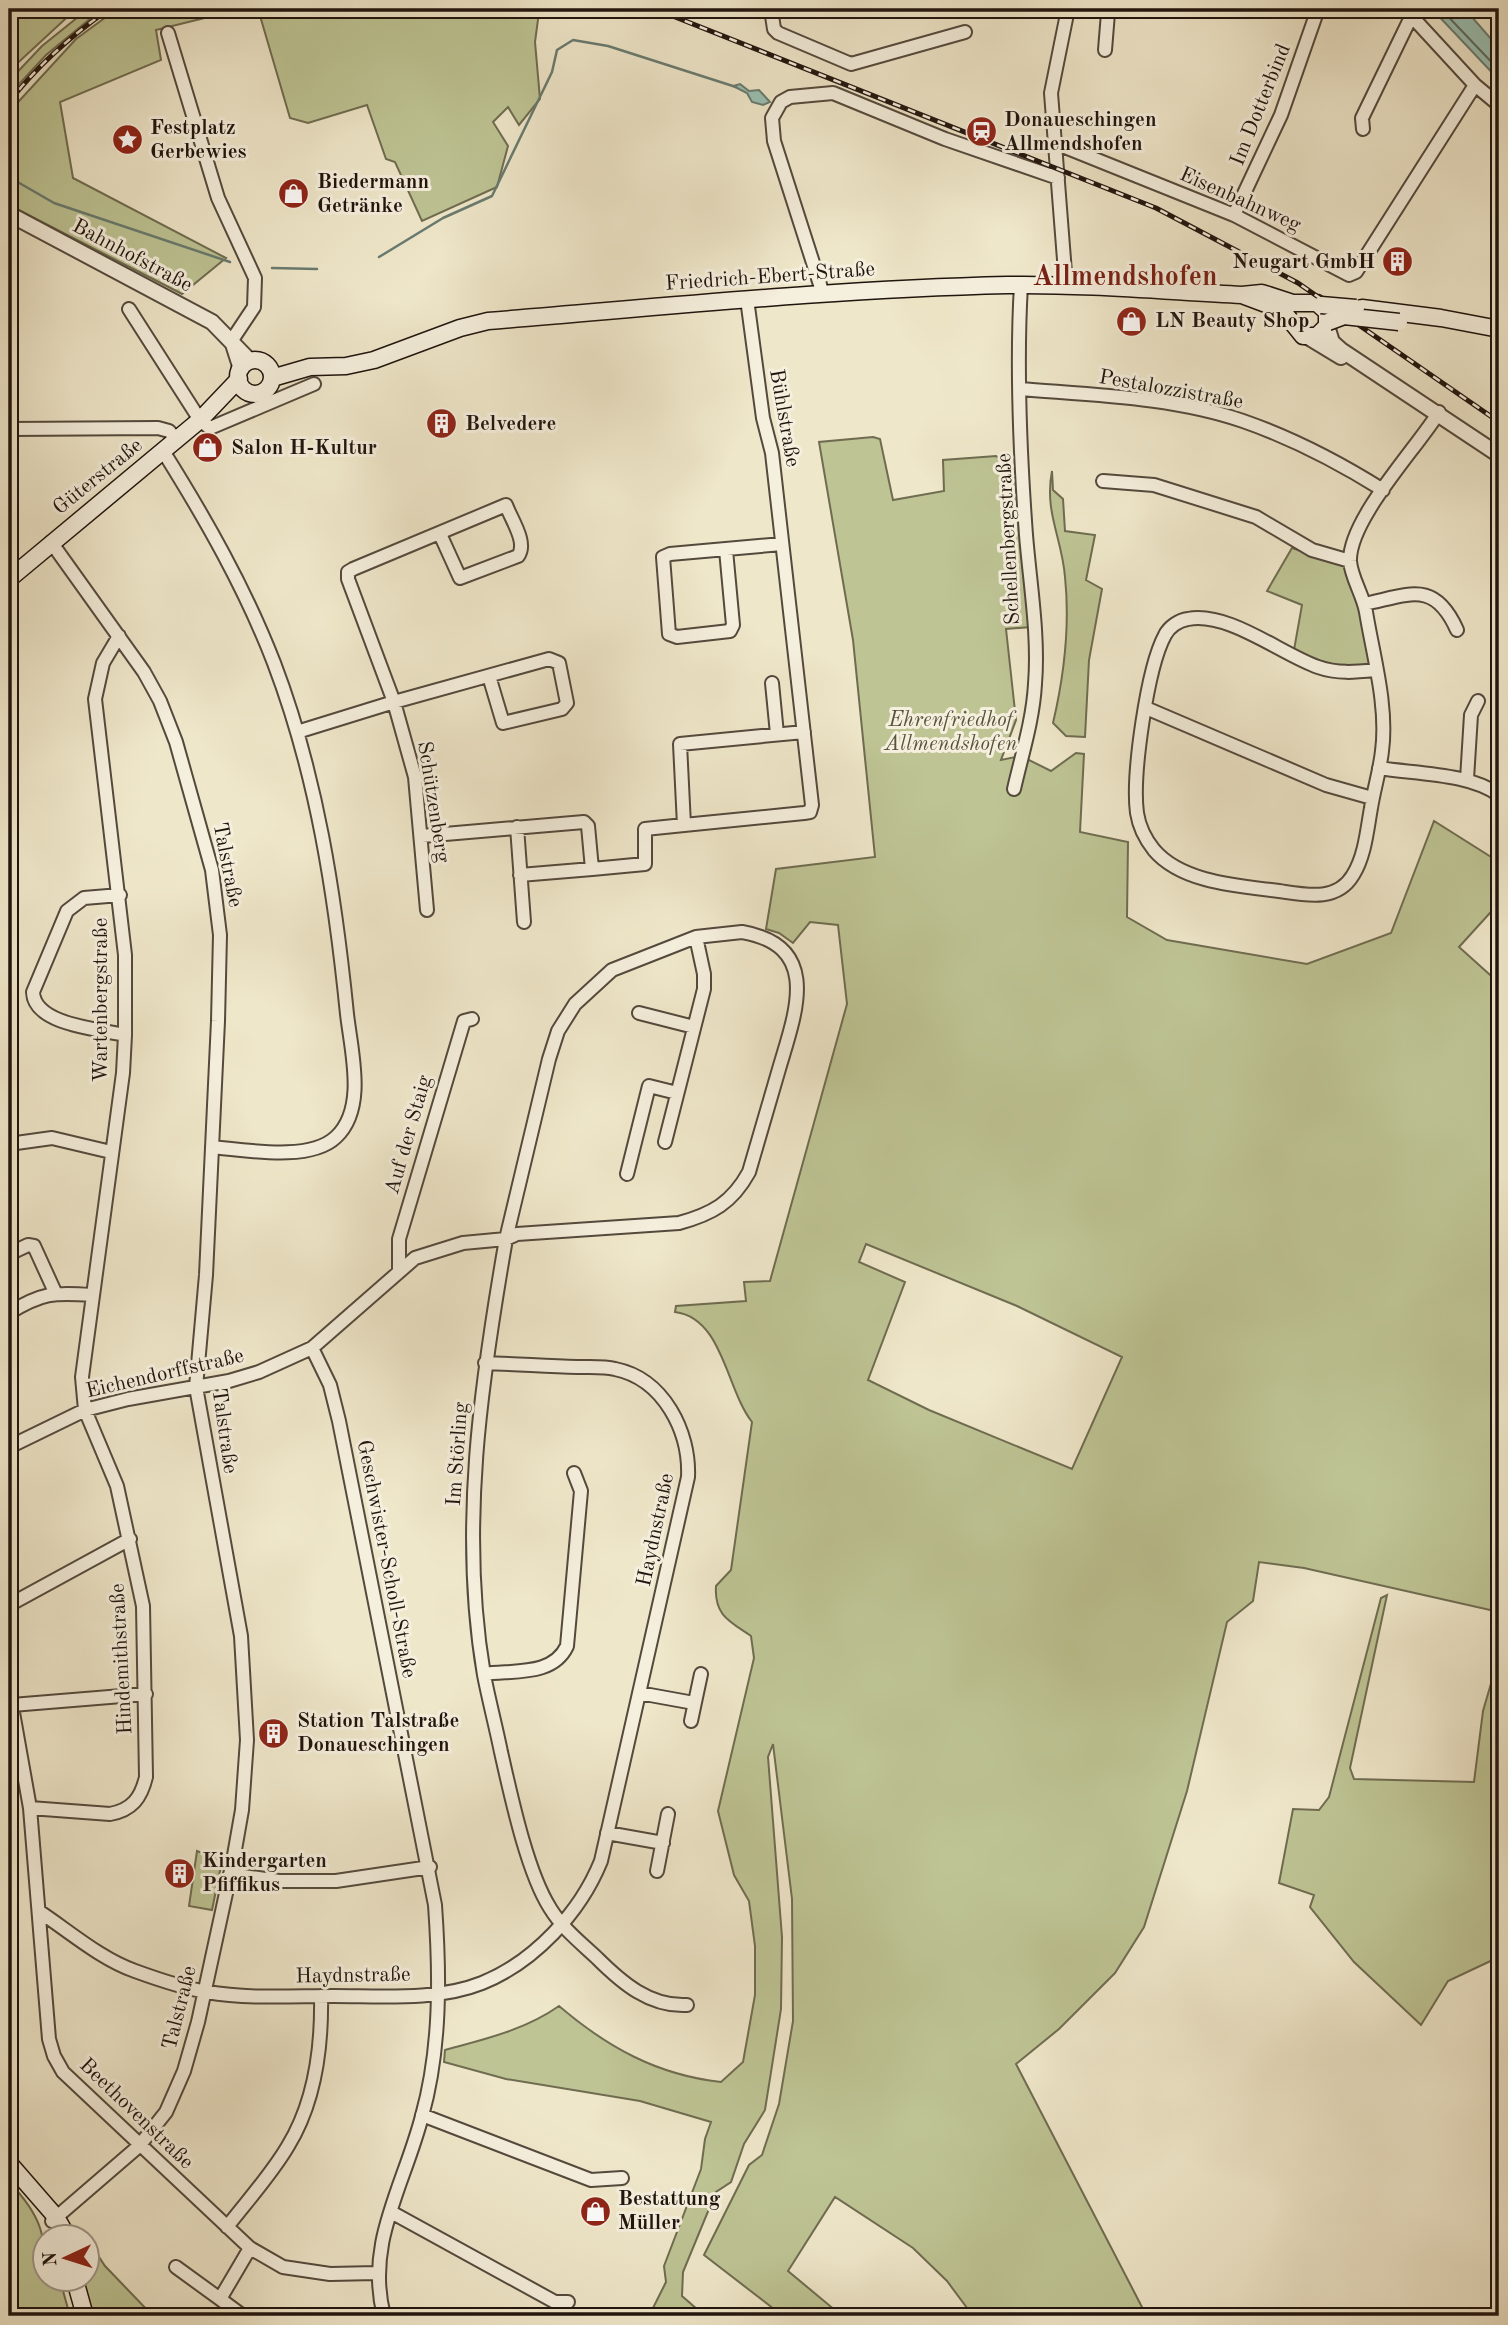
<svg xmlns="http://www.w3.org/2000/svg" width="1508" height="2325" viewBox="0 0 1508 2325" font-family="'Old Standard TT',serif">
<rect width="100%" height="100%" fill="#efe7ca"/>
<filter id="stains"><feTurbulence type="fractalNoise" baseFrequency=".00286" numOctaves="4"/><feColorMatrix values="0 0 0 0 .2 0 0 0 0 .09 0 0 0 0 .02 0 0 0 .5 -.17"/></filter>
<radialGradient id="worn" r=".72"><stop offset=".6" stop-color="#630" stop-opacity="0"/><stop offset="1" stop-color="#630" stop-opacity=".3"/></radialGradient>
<path fill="#bec494" stroke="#6f6c51" stroke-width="2" fill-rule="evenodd" d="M9 9H76L9 71Z
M88 9H102L46 55 9 95V81L42 46Z
M117 9H241L156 30 161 60 60 102 73 178 226 258 182 294 9 205V112L76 39Z
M258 9H528L539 12 535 42 540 99 519 125 508 107 493 122 508 146 497 187 422 221 395 162 386 159 367 105 308 123 290 118Z
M873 437 880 439 893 500 944 491 943 460 996 456 1018 472 1031 627 1006 629 1016 720 1001 760 1021 756 1051 771 1076 753 1084 754 1080 832 1128 842 1127 917 1167 940 1307 964 1391 933 1434 821 1499 862V903L1459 947 1499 983V1612L1304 1568 1259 1562 1253 1601 1227 1622 1187 1791 1144 1927 1115 1973 1059 2029 1016 2064 1143 2309 1149 2314 1144 2316H973L947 2281 913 2248 835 2197 788 2271 842 2316H783L704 2255 749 2165 762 2155 779 2104 793 2021 792 1899 773 1744 768 1757 782 1937 781 2009 765 2110 744 2144 731 2182 716 2192 683 2272 682 2296 705 2316H649L666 2282 664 2266 701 2169 705 2139 711 2122 640 2101 506 2079 444 2062 445 2050C485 2039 525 2030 559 2006 607 2047 657 2075 721 2082L743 2062 755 1995V1946L749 1901 734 1875 718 1811 754 1658 751 1636C729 1621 714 1615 716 1586L731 1570 752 1422C726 1389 723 1318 675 1312L676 1306 746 1301 744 1282 770 1281 847 1004 838 925 810 922 793 943 779 933 766 929 776 869 875 857 853 640 819 442ZM866 1244 1017 1306 1122 1357 1072 1469 929 1410 868 1380 905 1282 859 1262Z
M1052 471 1053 490 1063 499 1065 531 1095 535 1086 580 1102 589 1089 660 1085 737 1066 736 1053 723C1064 676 1070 625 1065 577 1062 538 1044 512 1052 471Z
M1292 548 1348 566 1361 605 1371 665C1342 669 1321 664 1294 650L1302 605 1267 591Z
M1387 1595 1350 1768 1354 1779 1474 1782 1483 1711 1499 1656V1957L1448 1981 1421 2025 1354 1962 1310 1907 1314 1895 1279 1883 1293 1809 1319 1810 1329 1797 1381 1598Z
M197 1851 222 1861 212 1910 189 1906Z
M9 2182C41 2215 46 2235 46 2280H60L70 2316H9Z
M88 2240 105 2266 153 2316H91L83 2280H88Z"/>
<path fill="#9ac0b2" stroke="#697b70" stroke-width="2" d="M1432 9H1465L1499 48V80Z
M740 84 749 91 759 90 770 102 763 105 752 102 747 93 733 86Z"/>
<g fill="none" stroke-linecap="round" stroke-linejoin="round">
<path stroke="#5d6a60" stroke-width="2" d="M1441 9 1499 70"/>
<path stroke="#697b70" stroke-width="2.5" d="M9 177 54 203 230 262
M379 257 443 218 492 196 552 72 557 50 573 40 608 46 736 87
M272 268 317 269"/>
<defs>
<path id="minor" d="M771 9 774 29 778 33 851 64 965 32
M1405 9 1475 85 1499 105
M1068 11 1147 10
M168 33 218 198 255 278 254 307 232 340
M1105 50 1108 13
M1363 129 1362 118 1411 17
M1055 143 1234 215 1349 275 1356 272 1475 85
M1234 215 1281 115 1318 9
M1066 285 1051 93 1068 9
M823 294 774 141 772 118 781 102 790 97 833 93 945 139 1058 178
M747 299 763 418 772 453 812 805 810 812 804 813 684 825 680 744 804 732
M129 309 200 420 210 428 314 384
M1020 389C1093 395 1173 397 1243 421 1292 438 1340 463 1383 490
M9 429 158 428 169 431 177 440
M163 451C205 518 245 588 274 663 317 776 335 895 347 1014 351 1051 367 1108 336 1137 310 1162 246 1150 212 1147
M1103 481 1154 485 1256 517 1312 550 1350 561
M440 534 460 578 518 556C528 543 511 519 506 505L353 569 348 572V579L394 702 549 659 559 663 567 703 562 709 503 723 489 676
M51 542 144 672 160 701 176 742 212 870 220 935 218 1021 206 1275 196 1387 241 1636 247 1740 242 1810 233 1861 198 2022 184 2071 166 2112 139 2146 52 2221
M726 550 733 625 730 631 677 637 669 634 663 557 670 554 782 544
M1364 604C1409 595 1434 579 1457 630
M1376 670C1356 672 1338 674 1318 667 1281 654 1228 611 1188 619 1179 620 1169 627 1165 635 1147 668 1132 776 1137 813 1139 826 1146 840 1154 850 1182 883 1240 886 1279 891 1306 895 1337 902 1353 875 1365 856 1367 830 1371 808 1374 789 1380 770 1382 751 1388 706 1373 655 1366 612 1363 595 1351 577 1350 561 1349 519 1417 448 1439 412
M772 683 777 734
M1146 708 1326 785 1372 798
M297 732 394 702 415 777 427 910
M1379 768C1416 774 1469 773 1499 795
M1467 779 1471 715 1478 701
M1014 789C1022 754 1033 720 1035 684 1039 636 1030 584 1026 535 1020 453 1016 368 1021 285
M517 827 524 922
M422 836 584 822 588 826 592 869 645 864V829L684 825
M520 875 592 869
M120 895 84 898 67 911 33 992C34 1025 99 1029 125 1035
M742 932C823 946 795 1014 779 1069 769 1104 759 1138 749 1172 732 1203 712 1214 679 1223L517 1234 506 1239 549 1059 558 1031 575 1004 612 970 696 937Z
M639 1013 694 1027
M665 1142 704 989V974L696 937
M9 1144 52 1138 111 1152
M627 1174 649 1086 677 1093
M9 1254 28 1245 34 1246 55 1292
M399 1269V1239L464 1021 472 1019
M9 1313C41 1293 54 1292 91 1295
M312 1348 330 1385 339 1421 435 1905C440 1975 441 2048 422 2116 404 2186 365 2243 384 2316
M9 1447 85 1410 128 1399 229 1381 259 1372 312 1348 415 1258 463 1243 506 1239C481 1382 459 1529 484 1675 489 1701 496 1727 501 1752 511 1796 527 1872 550 1908 562 1928 581 1943 597 1958 622 1983 650 2007 687 2005
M9 1605 130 1539
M484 1674C515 1670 553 1676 567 1646L581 1491 574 1473
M9 1690 30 1808 49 2039 54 2056 63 2072 250 2248 283 2267 330 2274 376 2273
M639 1693 694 1703
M12 1705 146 1694
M691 1721 701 1674
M30 1808 110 1814C132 1810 141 1798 146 1777L143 1606 117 1486 85 1410 82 1377 123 1073 125 1035V955L95 699 103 663 119 636
M607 1833 663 1843
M657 1871 668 1814
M230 1874 279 1881H336L430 1867
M40 1912C70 1932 101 1959 135 1971 157 1979 183 1988 207 1992 248 1999 292 1996 334 1996 381 1996 437 2001 482 1983 534 1962 580 1913 601 1861L688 1477C690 1432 664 1379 615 1369 604 1366 589 1367 577 1367 546 1366 516 1364 485 1363
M422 2115 591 2180 622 2178
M391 2212 555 2302H568
M227 2227C247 2201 271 2175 288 2146 315 2102 322 2046 321 1996
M176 2267 220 2299
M243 2316 220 2299 250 2248"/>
<path id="tertiary" d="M9 214 212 322 250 361
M1327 326 1332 342 1341 350 1499 455
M1308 337 1341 357
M233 344 241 369"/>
<path id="secondary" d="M1362 308 1441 318 1499 329
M238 377a17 17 0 1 1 34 0a17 17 0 1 1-34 0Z
M272 378 310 367 346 366 374 360 460 328 488 321C662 307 834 289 1008 285 1086 284 1164 291 1242 295L1262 293 1293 303H1317L1327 312V326L1317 336H1303L1282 310 1242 295
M9 579 200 420 239 379
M9 2163 56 2217 68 2238
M75 2280 85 2316"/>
</defs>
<use href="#minor" stroke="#54493d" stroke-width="16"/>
<use href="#tertiary" stroke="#54493d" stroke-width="18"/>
<use href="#secondary" stroke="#20140e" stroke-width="19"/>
<use href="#minor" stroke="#f5efdd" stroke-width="12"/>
<use href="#tertiary" stroke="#f5efdd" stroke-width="14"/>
<use href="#secondary" stroke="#f5efdd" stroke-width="16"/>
<defs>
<path id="rail" d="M655 9 1156 208 1298 283 1499 422
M9 102C37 66 72 35 109 9"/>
</defs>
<use href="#rail" stroke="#20140e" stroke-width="5"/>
<use href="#rail" stroke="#f5efdd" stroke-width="2.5" stroke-dasharray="8" stroke-linecap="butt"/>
<defs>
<path id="secondary-bridge" d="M1321 305 1356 308
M1328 322 1344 316 1399 322"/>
</defs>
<use href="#secondary-bridge" stroke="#20140e" stroke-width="19" stroke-linecap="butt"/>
<use href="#secondary-bridge" stroke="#f5efdd" stroke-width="16"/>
</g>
<defs>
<symbol id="station-disc" viewBox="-11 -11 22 22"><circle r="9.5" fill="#8f2418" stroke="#f5efdd"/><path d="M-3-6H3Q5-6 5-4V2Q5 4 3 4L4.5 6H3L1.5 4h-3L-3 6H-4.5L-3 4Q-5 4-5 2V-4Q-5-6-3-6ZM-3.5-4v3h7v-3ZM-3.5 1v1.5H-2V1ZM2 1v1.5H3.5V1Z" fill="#fff"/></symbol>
<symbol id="sight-disc" viewBox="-11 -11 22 22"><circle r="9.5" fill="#8f2418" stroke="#f5efdd"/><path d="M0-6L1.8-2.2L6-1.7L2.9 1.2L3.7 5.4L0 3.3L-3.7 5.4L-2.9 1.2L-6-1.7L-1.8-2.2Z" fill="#fff"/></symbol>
<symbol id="shop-disc" viewBox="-11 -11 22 22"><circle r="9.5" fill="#8f2418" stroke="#f5efdd"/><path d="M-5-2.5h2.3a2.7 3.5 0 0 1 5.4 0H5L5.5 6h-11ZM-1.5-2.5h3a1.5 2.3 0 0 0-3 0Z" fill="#fff"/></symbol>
<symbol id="building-disc" viewBox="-11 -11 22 22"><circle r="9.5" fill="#8f2418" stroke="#f5efdd"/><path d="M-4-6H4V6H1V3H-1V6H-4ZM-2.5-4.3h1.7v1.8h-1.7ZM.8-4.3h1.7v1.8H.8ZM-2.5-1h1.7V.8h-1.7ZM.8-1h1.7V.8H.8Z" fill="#fff"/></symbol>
</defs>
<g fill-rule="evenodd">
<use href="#station-disc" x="964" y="114" width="35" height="35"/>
<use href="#sight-disc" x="110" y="122" width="35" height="35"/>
<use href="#shop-disc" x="276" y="176" width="35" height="35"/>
<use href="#building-disc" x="1380" y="244" width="35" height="35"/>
<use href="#shop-disc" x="1114" y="304" width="35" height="35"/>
<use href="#building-disc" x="424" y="406" width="35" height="35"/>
<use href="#shop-disc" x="190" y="430" width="35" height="35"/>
<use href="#building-disc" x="256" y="1716" width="35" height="35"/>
<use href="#building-disc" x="162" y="1856" width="35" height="35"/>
<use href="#shop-disc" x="578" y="2194" width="35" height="35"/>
</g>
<g text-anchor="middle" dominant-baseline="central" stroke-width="6" stroke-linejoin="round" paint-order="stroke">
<g font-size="21" fill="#20140e" stroke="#f5efdd">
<text transform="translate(1261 105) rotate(-68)">Im Dotterbind</text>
<text transform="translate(1240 200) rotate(24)">Eisenbahnweg</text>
<text transform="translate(132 256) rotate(28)">Bahnhofstraße</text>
<text transform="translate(770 277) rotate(-4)">Friedrich-Ebert-Straße</text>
<text transform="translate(1171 390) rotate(10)">Pestalozzistraße</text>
<text transform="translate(784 418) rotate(80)">Bühlstraße</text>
<text transform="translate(98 477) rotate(-39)">Güterstraße</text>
<text transform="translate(1009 539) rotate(-93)">Schellenbergstraße</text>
<text transform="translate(433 802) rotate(81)">Schützenberg</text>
<text transform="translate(227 865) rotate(79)">Talstraße</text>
<text transform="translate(101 1000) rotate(-90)">Wartenbergstraße</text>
<text transform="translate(409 1135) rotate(-74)">Auf der Staig</text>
<text transform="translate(165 1374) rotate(-13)">Eichendorffstraße</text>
<text transform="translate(224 1431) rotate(82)">Talstraße</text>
<text transform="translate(458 1454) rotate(-86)">Im Störling</text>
<text transform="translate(656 1530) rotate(-78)">Haydnstraße</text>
<text transform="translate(386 1559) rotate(79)">Geschwister-Scholl-Straße</text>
<text transform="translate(122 1659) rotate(-93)">Hindemithstraße</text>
<text transform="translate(353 1976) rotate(-1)">Haydnstraße</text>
<text transform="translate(180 2008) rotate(-76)">Talstraße</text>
<text transform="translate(136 2114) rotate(44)">Beethovenstraße</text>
</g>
<g font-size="21" font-weight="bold" fill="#20140e" stroke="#f5efdd" text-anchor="start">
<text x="1004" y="120">Donaueschingen<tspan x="1004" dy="24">Allmendshofen</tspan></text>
<text x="150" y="128">Festplatz<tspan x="150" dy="24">Gerbewies</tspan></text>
<text x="317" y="182">Biedermann<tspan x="317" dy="24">Getränke</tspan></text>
<text x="1375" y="262" text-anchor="end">Neugart GmbH</text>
<text x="1155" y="321">LN Beauty Shop</text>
<text x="465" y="424">Belvedere</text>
<text x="231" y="448">Salon H-Kultur</text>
<text x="297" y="1721">Station Talstraße<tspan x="297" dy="24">Donaueschingen</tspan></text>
<text x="202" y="1861">Kindergarten<tspan x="202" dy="24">Pfiffikus</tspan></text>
<text x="618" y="2199">Bestattung<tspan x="618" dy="24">Müller</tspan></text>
</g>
<g font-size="21" font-style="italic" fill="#57523d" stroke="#f5efdd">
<text x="951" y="720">Ehrenfriedhof<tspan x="951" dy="24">Allmendshofen</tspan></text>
</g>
<g font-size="28" font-weight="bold" fill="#7a1f14" stroke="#f5efdd">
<text x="1125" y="278">Allmendshofen</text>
</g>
</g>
<rect width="1508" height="2325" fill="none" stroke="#efe7ca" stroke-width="35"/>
<rect x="10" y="10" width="1487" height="2304" fill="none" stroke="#20140e" stroke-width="3.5"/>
<rect x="18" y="18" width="1473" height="2290" fill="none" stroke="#20140e" stroke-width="2"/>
<g transform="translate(66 2258) rotate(266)"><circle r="33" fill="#f5efdd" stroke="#a0978a" stroke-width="2"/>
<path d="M0-5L12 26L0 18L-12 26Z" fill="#8f2418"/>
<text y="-10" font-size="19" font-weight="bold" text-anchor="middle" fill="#20140e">N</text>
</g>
<rect width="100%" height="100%" filter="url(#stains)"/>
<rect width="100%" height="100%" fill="url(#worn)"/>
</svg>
